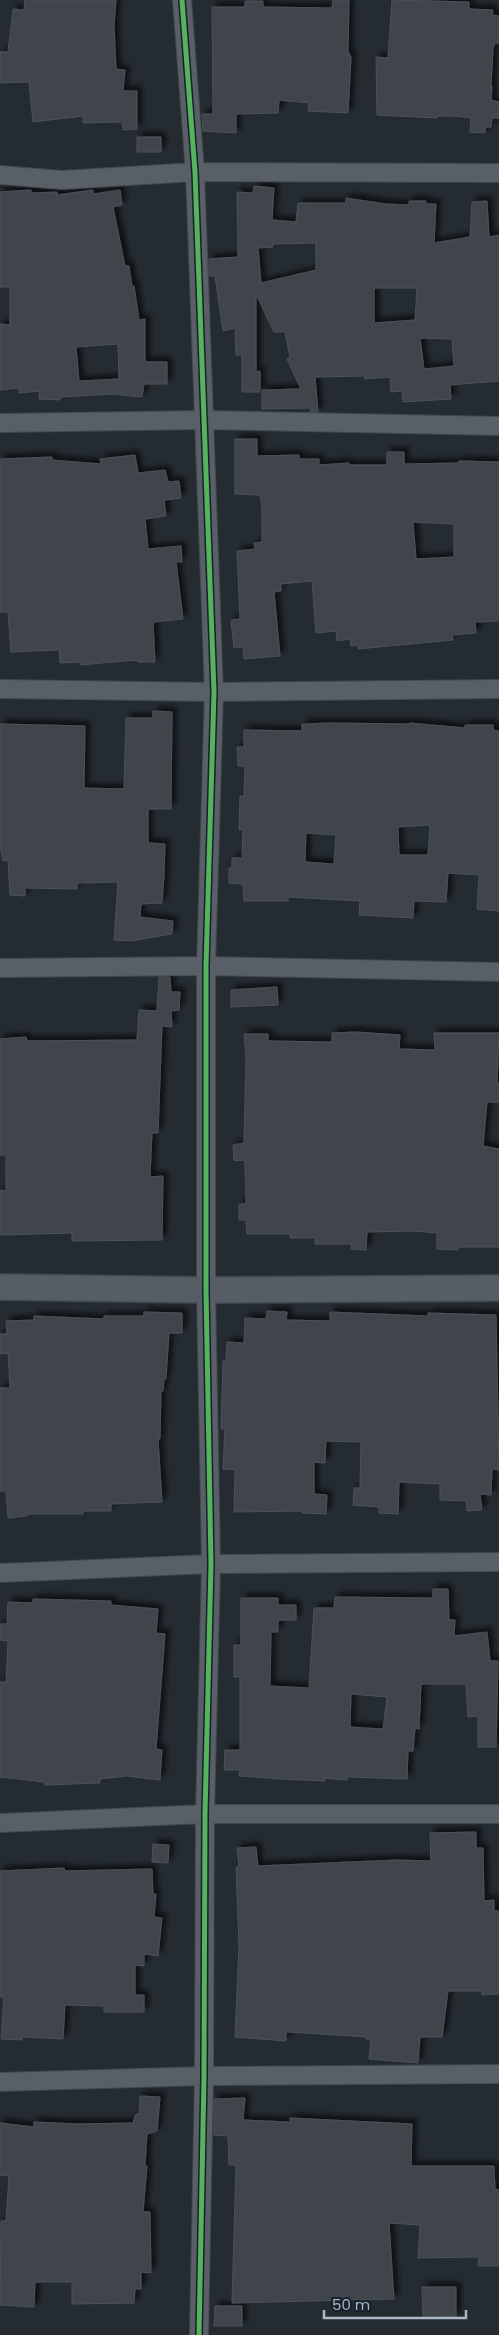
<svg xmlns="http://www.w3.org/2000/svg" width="499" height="2335" viewBox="0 0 499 2335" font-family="Poppins,sans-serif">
<defs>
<filter id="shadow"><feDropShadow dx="4.5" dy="-4.5" stdDeviation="2.5" flood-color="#0009"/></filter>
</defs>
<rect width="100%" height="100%" fill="#242b31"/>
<path fill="#3f454b" stroke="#4b525a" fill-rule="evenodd" filter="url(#shadow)" d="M25 0H116L114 25 116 69 125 70 123 91H137V129L123 130 122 122 83 123V116L33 122 29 82 0 83V52H8L13 9 24 10Z
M333 0H349L348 51 351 57 348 113 308 111 309 103 279 100 278 113 236 114V133L203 131 202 114H213L212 7H245V1H263V7L332 8Z
M392 0 469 2V9L493 10 492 15 499 16V43H495L493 48 491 86H492L491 100 499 102V118H492L491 127H485V133L470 132 471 118 455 116H437V118L377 115 376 57 388 58Z
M137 137H161V152H137Z
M254 186 274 188 272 220 296 222 298 203H346V198L386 204 409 205V201H426V204H436L434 243 470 237 472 202 487 201 489 237 499 235V381L450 385 451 399 403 402 402 391 391 392 390 377 365 379 364 376 315 377 318 412H311L310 408 262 409V390L301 389 287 359 290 357 285 332H274L256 294V372L260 371V392H242V355H236L235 328 223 331 215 276H209V259L238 257 237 192 253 193ZM316 243V270L261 283 258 248 273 247 272 244ZM374 288H417L415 320 374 323ZM420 338 452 339 454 366 424 369Z
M31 190V193L57 192V195L93 190V194L120 190 122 205 113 207 125 266H129L132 286H134L139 320 145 319V362H167V384H144L142 397 111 394 61 397 60 400 39 399 40 391 19 393V388L0 390V324L10 325V287H0V192ZM118 344 119 379 79 381 76 347Z
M235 439H257V456L299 455V459H319V465L349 463V465H387V452H404V464L459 463V461L499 462V621L475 622 476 633 452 635 453 640 358 649V645L351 646 350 639 337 641 336 631 316 633 312 581 281 584V591L274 592 280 656 244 659 243 647 234 648 231 620 240 619 237 551 255 549 254 543 262 542V508L260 495 235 494ZM413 522 454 524V557L416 559Z
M135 455 138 473 165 470 168 482 179 481 181 498 164 500 166 516 145 519 148 549 181 546 182 562H176L183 619 153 622 155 662H138L137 660 80 665V662L60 663 59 650 11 652 8 612H0V459L52 457V460L101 464 100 459Z
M153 711 172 712 171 809H148V843L165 844 164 876 162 903 141 904 140 917 173 921 172 934 131 941 114 940 118 882 77 883V889L25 888V896L10 895 8 860 3 861 0 845V724L85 726 84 788 124 789 126 718H153Z
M329 723 410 724V723L465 728V725H493V730L499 731V911L477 909 479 875 448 873 446 902 414 901 413 918 359 915 360 901 288 897V901H244L243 884 229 883V868H232V858H242L243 830H239L240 796H244L245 766H238L237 747H244V730L302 731V724ZM430 825 428 855H399L398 827ZM306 833 336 835 334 864 305 862Z
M159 977H170L171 992H180L179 1010 171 1011 172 1027 162 1026 158 1133H152L150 1177 163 1176 162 1240 72 1241V1233L0 1235V1190L6 1191V1155H0V1039L26 1037 27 1041 137 1040 139 1010 157 1011Z
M277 987 278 1005 231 1007V990Z
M356 1032 400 1035 399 1049 435 1050 434 1033H499L497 1083H499V1102H487L483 1146 499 1149V1247H459L458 1250 437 1249V1233L413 1231 367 1232 366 1250 351 1249 352 1244H315V1238H290V1234H247L246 1220H239V1204H246L245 1162 243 1160 234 1161 233 1145 244 1143 246 1058 244 1034H268V1041L332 1042V1033Z
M267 1311 287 1312 286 1320 330 1321V1312L428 1316V1313L496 1315 499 1470 492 1469 491 1495 480 1494 482 1510 467 1511 466 1501 440 1500V1484L399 1482 398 1514 379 1513V1507L353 1505 354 1488H360L361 1442 326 1441 325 1463 314 1462V1494L327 1495 326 1514 302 1513V1511L234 1512 235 1470 223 1469 225 1429H221L223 1361H226L227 1342 244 1343 245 1318 266 1319Z
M144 1312 182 1313V1333H169L166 1379H164L163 1391H161L160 1439H158L162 1502 111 1504V1511H83V1514H27V1516L8 1518 6 1491H0V1388H10L8 1353 0 1354V1334H7L6 1321 34 1320V1316L104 1319V1316H144Z
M433 1589H448L449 1620H455L454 1636 487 1632 490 1661H498L496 1747H478V1716L468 1717 466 1684H421L419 1729 415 1728 413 1751H408L407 1779 347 1777V1780L325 1778V1781L281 1779 239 1776 240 1770H224L225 1750H240V1677H234V1645H241V1598H278V1605H296V1620H278V1632H271L270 1686 309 1688 314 1608H334L335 1597 433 1598ZM351 1694 387 1697 383 1729 350 1727Z
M33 1599 111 1601V1605L158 1609 156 1633 165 1634 156 1749 162 1750 160 1780 127 1776 100 1779V1783L45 1785 44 1782 0 1777V1682H6L8 1641 0 1640V1624H7L8 1602 33 1603Z
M476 1832V1848H483L484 1901 494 1900V1911H499V1994L482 1995V1991H448L442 2037H420L418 2063 369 2059 371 2040 366 2039V2037L289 2032H286V2041L235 2037 239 1945 236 1867 239 1866 237 1848 256 1847 258 1866 396 1860 431 1861 430 1833Z
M153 1844 169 1845 168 1863 152 1862Z
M64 1868 65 1871 152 1869 153 1894H156L154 1917 162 1918 158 1956 144 1954V1966L135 1965V1995H144V2012H104V2006L65 2005 63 2039 22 2037V2040L1 2039 4 1997H0V1871Z
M140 2096 160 2097 157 2131 147 2134 145 2166H147L143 2212H150L151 2273 141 2272V2289H135L134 2303 72 2304V2282H35L34 2307 0 2305 1 2221H6L9 2176 0 2175V2123L34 2127V2122L78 2124 133 2123 136 2114H139Z
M245 2098 243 2120 290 2122V2118L412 2124 411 2166H494L495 2189 499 2190V2266H478L479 2257 418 2258 420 2225 389 2223 394 2299 232 2303 236 2165H229L228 2136 214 2135V2099Z
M422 2287H456V2317L423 2318Z
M215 2306H242V2326H214Z"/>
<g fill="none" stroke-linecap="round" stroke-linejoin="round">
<defs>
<path id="street" d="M182 0 195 172 214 692 206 966V1290L211 1564 205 1814 204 2076 199 2335
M0 175 62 180 195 172 499 173
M0 423 204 420 499 426
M0 689 214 692 499 689
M0 968 206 966 499 972
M0 1573 211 1564 499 1562
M0 1823 205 1814H499
M0 2082 204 2076 499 2074"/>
<path id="secondary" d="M0 1287 206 1290 499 1288"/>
</defs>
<use href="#street" stroke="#42484e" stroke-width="20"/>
<use href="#secondary" stroke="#42484e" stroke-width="28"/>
<use href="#street" stroke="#585f67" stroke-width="18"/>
<use href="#secondary" stroke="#575d65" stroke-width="25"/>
<defs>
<path id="cycleway" d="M182 0 195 172 214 692 206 966V1290L211 1564 205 1814 204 2076 199 2335"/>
</defs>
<use href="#cycleway" stroke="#17212c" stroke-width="8"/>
<use href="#cycleway" stroke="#56b35d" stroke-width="5"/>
</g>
<path d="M324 2310v8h142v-8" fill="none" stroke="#abb7c5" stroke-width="2.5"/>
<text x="332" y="2310" font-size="15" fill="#abb7c5" stroke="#17212c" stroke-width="4" paint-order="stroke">50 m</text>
</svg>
